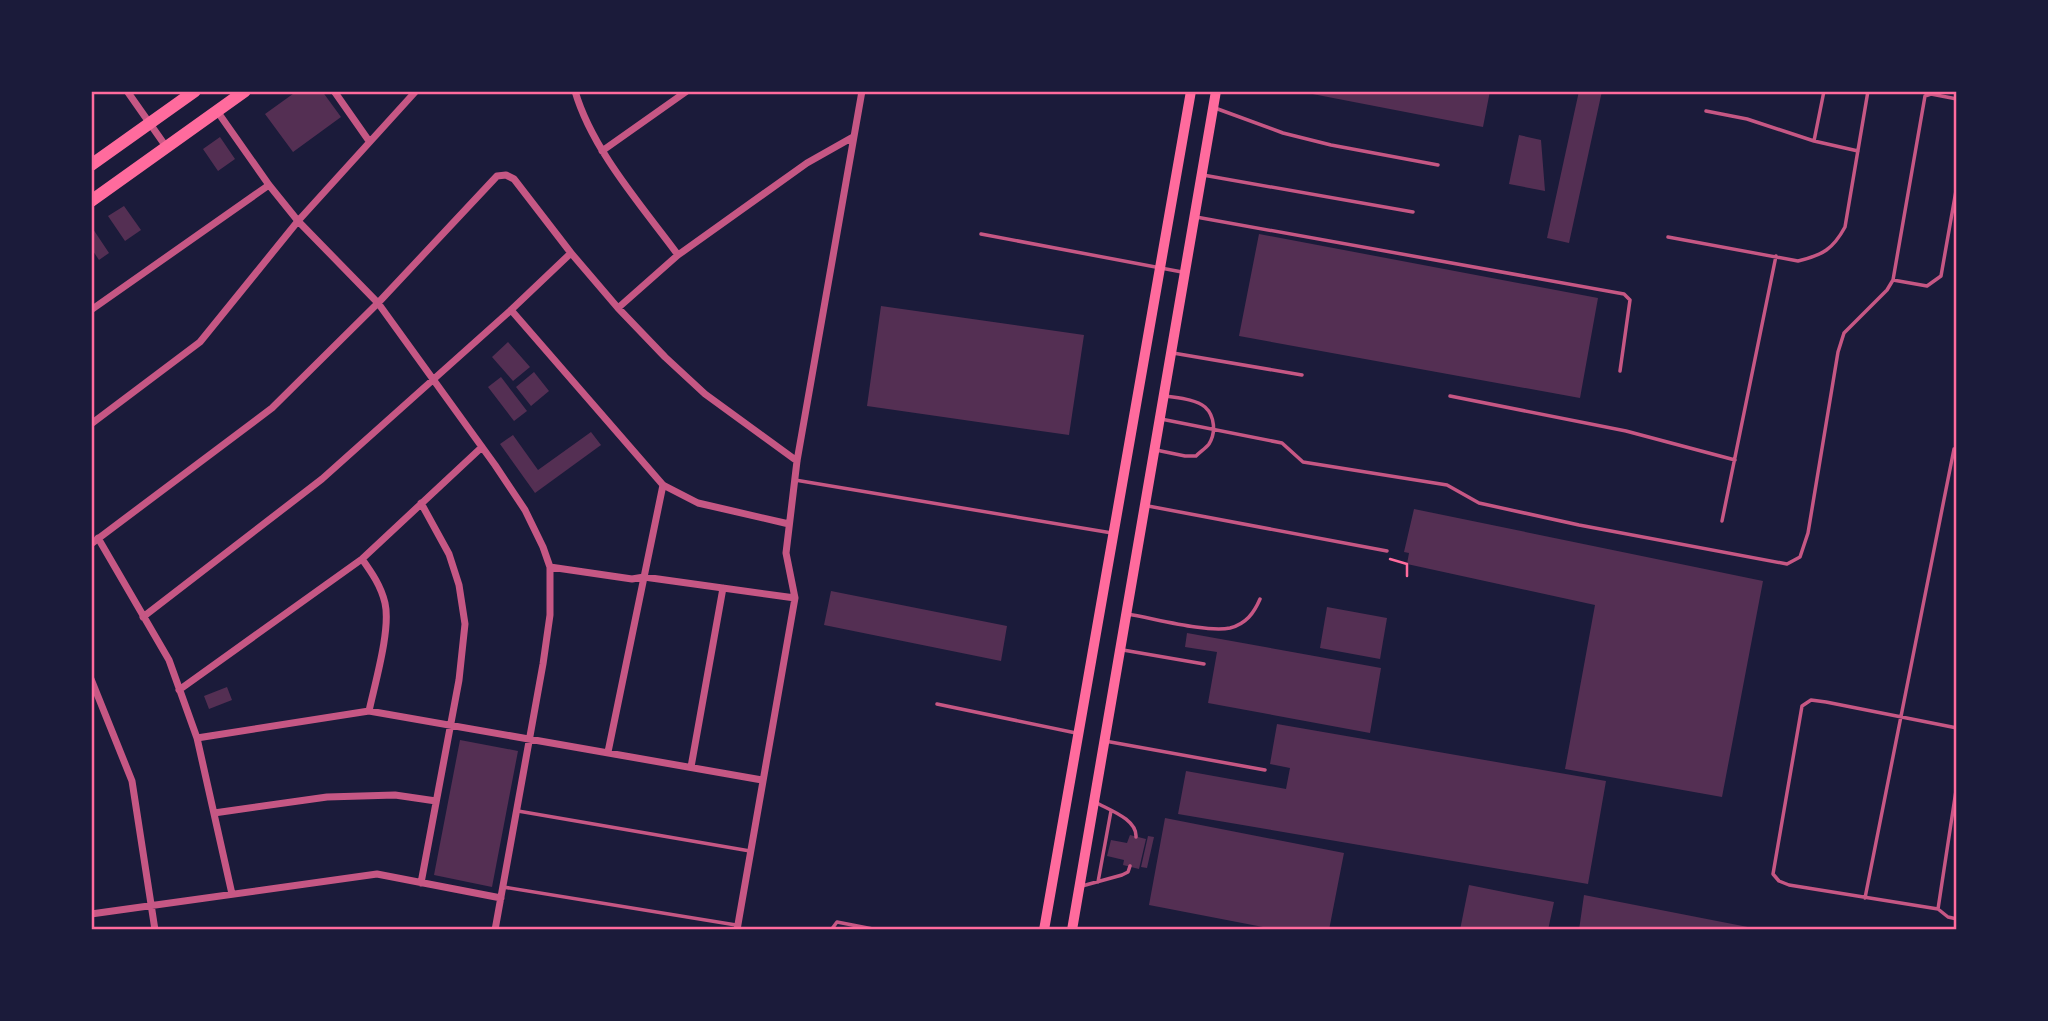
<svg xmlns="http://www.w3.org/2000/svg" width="2048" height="1021" viewBox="0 0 2048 1021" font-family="'Noto Serif',serif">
<rect width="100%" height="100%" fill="#1b1b3a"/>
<path fill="#542f53" d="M297 91H322L341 117 293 152 265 114Z
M1297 91H1490L1483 127Z
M1579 91H1602L1569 243 1547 238Z
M1519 135 1541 140 1545 191 1509 184Z
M220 137 235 159 218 171 203 149Z
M124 206 141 230 125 241 108 216Z
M91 226 109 253 99 260 91 248Z
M1259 234 1598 298 1580 398 1239 336Z
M881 306 1084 335 1069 435 867 406Z
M508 342 530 367 513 381 492 357Z
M534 372 549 391 531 406 516 387Z
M501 377 527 411 514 421 488 387Z
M591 432 601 445 535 493 500 444 513 435 538 470Z
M1414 509 1763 581 1722 797 1565 769 1595 605 1407 564 1409 553 1404 552Z
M831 591 1007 626 1001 661 824 625Z
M1327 607 1387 618 1380 659 1320 648Z
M1187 633 1381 668 1370 733 1208 703 1217 652 1185 647Z
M227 687 232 700 209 709 204 696Z
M1277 724 1606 781 1588 884 1178 814 1186 771 1286 789 1290 768 1270 764Z
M460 740 518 751 492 887 434 875Z
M1165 818 1344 853 1329 930H1279L1149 905Z
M1130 835 1146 839 1139 869 1123 865 1124 860 1107 856 1111 840 1127 843Z
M1148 836 1154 837 1147 868 1141 867Z
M1469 885 1554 902 1548 930H1460Z
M1584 895 1758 929V930H1579Z"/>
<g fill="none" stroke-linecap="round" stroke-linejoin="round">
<path stroke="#ff6b9d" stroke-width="2.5" d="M1390 559 1407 564V576"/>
<path stroke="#c65784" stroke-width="3.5" d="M1215 108 1283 133 1331 145 1438 165
M1706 111 1747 119 1814 141 1824 91
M1814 141 1858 151
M1203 175 1413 212
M1196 217 1624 294 1630 300 1620 371
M981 234 1182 272
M1668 237 1798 261C1823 255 1833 249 1845 227L1868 91
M1893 280 1927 286 1941 276 1957 185
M1173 353 1302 375
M1450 396 1626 431 1735 460
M1161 419 1282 443 1303 462 1447 485 1479 503 1579 525 1787 564 1800 557 1808 533 1838 352 1844 333 1887 290 1893 280 1925 96 1931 94 1957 99
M1156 450 1185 456H1196C1200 452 1206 448 1209 444 1216 433 1215 416 1205 407 1195 399 1178 398 1166 396
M795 480 1112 533
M1148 506 1387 551
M1722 521 1776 256
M1127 614C1153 618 1207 633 1230 628 1246 624 1254 613 1260 599
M1123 650 1204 664
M937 704 1076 733
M1957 728 1826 702 1811 700 1802 706 1773 874 1779 881 1789 885 1938 909 1948 917 1957 919
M1105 741 1265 770
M1095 802C1109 810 1137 819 1136 837
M518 811 750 851
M1098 882 1111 811
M1082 886 1122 875 1128 872 1130 866
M503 887 736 925
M1865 898 1954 449
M1938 909 1957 784
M831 930 837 922 878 930"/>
<path stroke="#c65784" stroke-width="7" d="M127 91 167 148
M334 91 369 141
M575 91C592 150 642 206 678 255
M217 111 269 185 298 221 378 303 495 465 525 510 543 547 550 567V615L543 664 495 930
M602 151 687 91
M618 308 678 255 807 163 853 137
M91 310 269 185
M511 310 663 485 698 503 789 524
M91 424 200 342 298 221 416 91
M98 538 169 660 197 738 232 894
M91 544 272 408 378 303 497 176 506 175 514 179 571 253 618 308 665 357 705 394 797 461
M362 559C372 573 381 586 385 603 391 629 375 683 369 711
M550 567 632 579 644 577 795 598
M143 617 322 479 511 310 571 253
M91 679 132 781 155 930
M179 690 362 559 482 447
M197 738 369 711 762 780
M608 752 663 485
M691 767 723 588
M214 813 327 797 395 795 436 801
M421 883 459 680 465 624 459 585 449 554 421 503
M91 914 377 874 501 898
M737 930 795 598 786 553 797 461 862 91"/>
<path stroke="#ff6b9d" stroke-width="10" d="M1044 930 1191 91
M1072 930 1216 91"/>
<path stroke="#ff6b9d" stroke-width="12" d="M91 165 195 91
M91 201 245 91"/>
</g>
<rect width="2048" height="1021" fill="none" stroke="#1b1b3a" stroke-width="186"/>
<rect x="93" y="93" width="1862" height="835" fill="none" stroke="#ff6b9d" stroke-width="2.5"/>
</svg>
